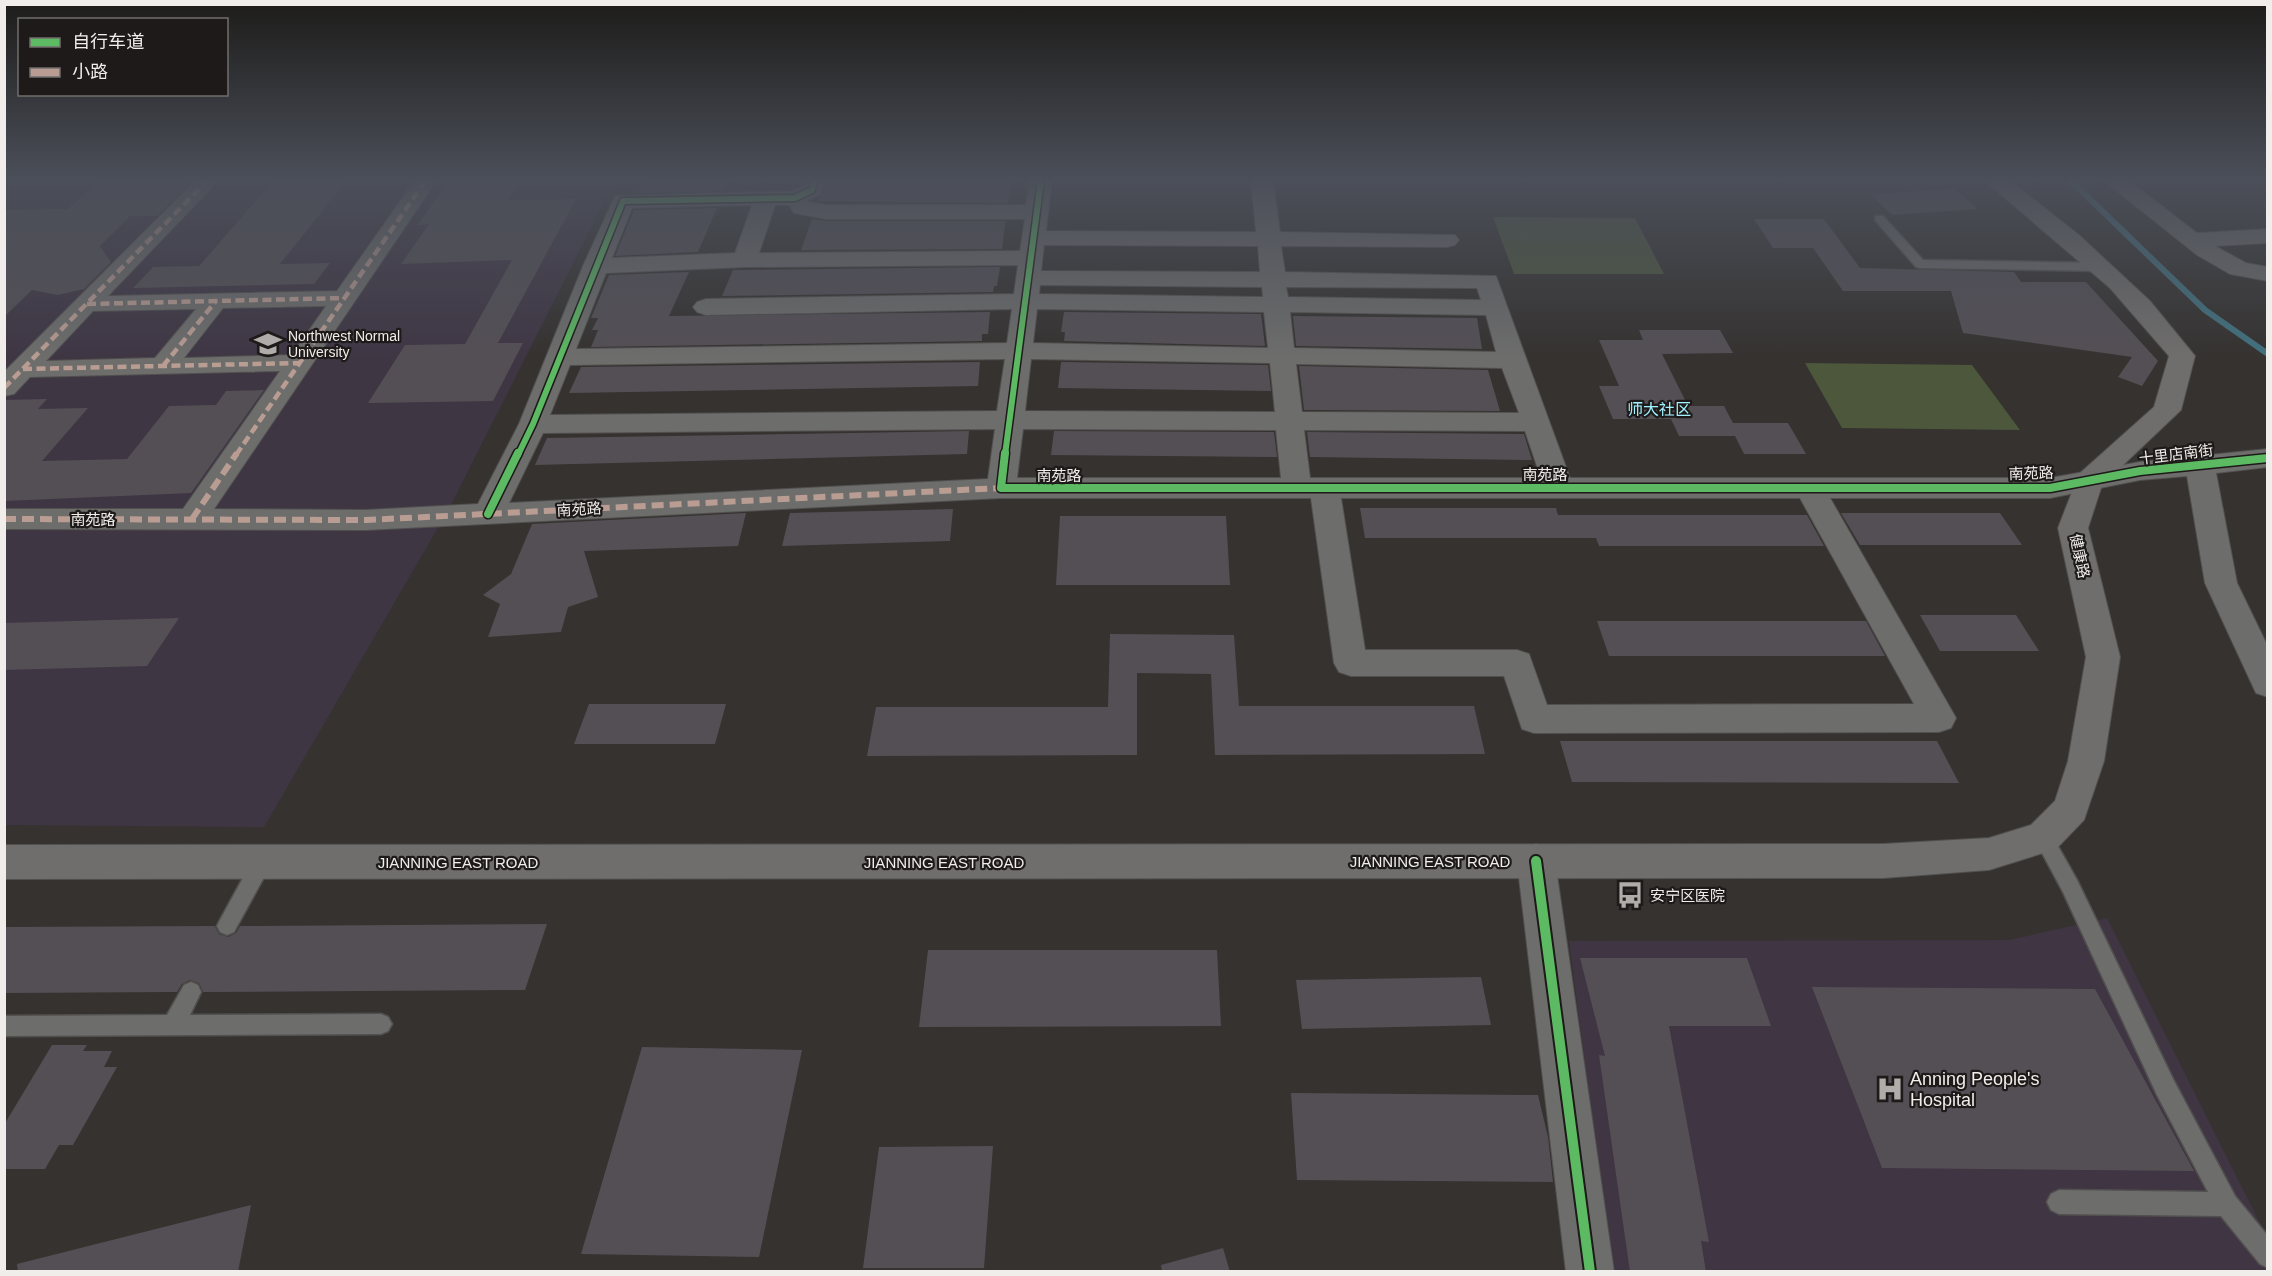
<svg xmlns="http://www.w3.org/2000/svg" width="2272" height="1276" viewBox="0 0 2272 1276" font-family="Arial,'Noto Sans SC',sans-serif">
<rect width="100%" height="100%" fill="#353230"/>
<path fill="#3f3644" d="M5 180H615L450 507 264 827 5 825Z"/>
<path fill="#3f3543" d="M2107 918 2267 1237V1271H1612L1569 941 2009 940Z"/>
<path fill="#4c573c" d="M1493 217 1635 218 1664 274H1514Z
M1805 363 1972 365 2020 430 1842 428Z"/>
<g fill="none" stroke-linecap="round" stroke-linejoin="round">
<path stroke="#42717f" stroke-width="6" d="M2070 180 2205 310 2268 354"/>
</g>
<path fill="#544f55" d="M100 180H183L180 183H190L157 216H130L100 246 111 262 84 289 58 295 32 290 4 317V210L68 209Z
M274 180H347L280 264 330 263 314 284 133 288 153 267 199 266Z
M644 180H730L725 191 637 193Z
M828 180H1011L1008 203 818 201Z
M519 183 509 200 576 199 498 343H523L493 401 368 403 405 345 465 344 512 260 401 264 429 224 418 225 446 184Z
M1955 189 1978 209 1892 215 1870 194Z
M717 208 698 252 615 256 634 210Z
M812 219 826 221H1005V224L1002 249 801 250Z
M1754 219H1824L1860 268 2014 272 2021 282H2086L2158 361 2142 386 2118 377 2132 357 1963 333 1951 291H1843L1813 248H1773Z
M1000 267 997 286H994L993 292 722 296 733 270Z
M689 272 669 316 990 312 988 334H982V341L591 347 598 330H592L598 318H591L609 275Z
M1064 312 1261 314 1265 346 1064 341 1065 332H1061Z
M1293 316 1477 318 1482 349 1296 346Z
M1639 330H1720L1733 353 1662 354 1688 406H1724L1733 423H1788L1806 454H1744L1735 436H1679L1671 419H1613L1599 386H1619L1599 340H1643Z
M980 362 978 386 569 393 581 367Z
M1061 362 1268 365 1271 391 1058 388Z
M1299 366 1488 370 1500 411 1304 410Z
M264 390 191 493 4 501V400L47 399 38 409 88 408 42 461 127 459 169 406 216 405 226 391Z
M969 431 967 454 535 465 547 438Z
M1054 431 1274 432 1277 457 1051 455Z
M1307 432 1524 434 1532 460 1310 457Z
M1360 508H1556L1558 515H1807L1824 546H1599L1596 538H1365Z
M953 509 950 541 782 546 790 513Z
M746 513 738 546 584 551 598 597 568 607 561 632 488 637 500 604 483 595 511 574 532 524Z
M1841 513H2000L2022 545H1860Z
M1060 516H1226L1230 585H1056Z
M1920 615H2016L2039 651H1940Z
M179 618 147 666 4 670V623Z
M1597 621H1866L1885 656H1609Z
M1110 634 1234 635 1239 706H1474L1485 754 1215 755 1211 674 1137 673V755L867 756 876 707H1108Z
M589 704H726L715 744H574Z
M1560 741H1937L1959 783 1572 782Z
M547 924 525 990 203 992 199 983 190 980 182 984 177 992 4 993V927L215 926 219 934 228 937 236 933 240 926Z
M928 950H1217L1221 1026 919 1027Z
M1580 958H1747L1771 1026H1669L1709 1242 1701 1241 1706 1272H1630L1599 1055 1605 1056Z
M1481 977 1491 1025 1302 1029 1296 980Z
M1812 987 2095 989 2194 1171 1882 1168Z
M52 1045H87L83 1051H112L104 1067H117L73 1145H59L45 1169H4V1125Z
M642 1047 802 1050 759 1257 581 1254Z
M1291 1093 1538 1095 1548 1137 1553 1182 1297 1180Z
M993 1146 984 1268H863L879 1147Z
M251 1205 238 1272H18L17 1264Z
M1223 1248 1230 1272H1162L1161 1265Z"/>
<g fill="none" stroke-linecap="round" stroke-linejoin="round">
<defs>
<path id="lane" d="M1875 216H1883L1923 260 2103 263 2109 267 2103 271 1920 268 1916 267 1875 220Z
M2043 830 2050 832 2077 880 2173 1079 2235 1196 2268 1236V1268L2260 1264 2221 1216 2059 1214 2051 1210 2047 1202 2051 1194 2059 1190 2208 1192 2157 1095 2063 892 2034 838 2036 832Z
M262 854 269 856 272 862 269 868 234 932 227 935 220 932 217 926 220 920 255 856Z
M191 982 198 985 201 992 190 1015 381 1014 388 1017 392 1024 388 1031 381 1034 4 1036V1016L167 1015 184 985Z"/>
<path id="street" d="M196 180H219L108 296 337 291 415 180H437L214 509 366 510 478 504 519 424 583 266 615 196 791 191 802 186 804 180H826L820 195 808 200 809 202 826 205H1026L1030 180H1052L1046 231 1256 232 1251 180H1273L1280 232 1455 235 1459 240 1455 245 1447 247 1281 246 1285 272 1496 276 1570 478H2050L2140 462 2268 449V467L2216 473 2237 583 2268 647V697L2256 693 2205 583 2187 476 2140 480 2050 498H1830L1956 718 1951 728 1939 732 1534 733 1522 729 1504 676H1351L1339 672 1334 663 1311 498H1001L366 530 4 529V509H183L280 371 30 377 14 394 4 396V372ZM752 205 735 253 612 258 632 208ZM775 205H789L794 213 826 219H1025L1020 251 759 253ZM1044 245 1258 246 1260 272 1041 271ZM1018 265 1014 294 706 299 697 302 693 307 697 312 706 315 1012 309 1007 343 576 349 606 273 745 267ZM1040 285 1262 287 1263 297 1039 294ZM1286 287 1477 288 1481 300 1288 297ZM326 306 292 355 184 358 223 308ZM196 309 155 358 46 361 93 311ZM1037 309 1264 312 1268 348 1033 343ZM1290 312 1486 315 1496 352 1294 348ZM1005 359 997 411 550 415 570 365ZM1031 359 1270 363 1275 412 1025 411ZM1296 364 1502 368 1519 413 1302 412ZM995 429 988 479 509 503 543 433ZM1023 429 1276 430 1281 478H1017ZM1304 430 1525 431 1541 478H1310ZM1341 498H1800L1914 704 1547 705 1529 654 1517 650H1365Z
M2103 180H2128L2197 233 2268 229V243L2215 246 2246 263 2268 267V281L2230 274 2197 255Z
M1536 844 1550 849 1555 861 1614 1272H1566L1517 861 1522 849Z"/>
<path id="secondary" d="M1984 180H2009L2079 235 2150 301 2195 356 2181 410 2102 485 2088 528 2120 657 2104 761 2084 820 2056 849 1989 870 1883 878 4 879V845L1883 844 1989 838 2031 825 2055 801 2068 761 2086 657 2058 528 2079 474 2154 407 2169 356 2110 288Z"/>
</defs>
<use href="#lane" stroke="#52504f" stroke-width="3"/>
<use href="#street" stroke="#52504f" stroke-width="2"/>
<use href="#secondary" stroke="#52504f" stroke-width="2"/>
<use href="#lane" fill="#6d6d6c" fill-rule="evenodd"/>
<use href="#street" fill="#6d6d6c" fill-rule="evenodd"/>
<use href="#secondary" fill="#706e6d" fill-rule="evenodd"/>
<path stroke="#b99d93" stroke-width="4.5" stroke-dasharray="9 4.5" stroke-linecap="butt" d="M87 304 345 298
M163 366 216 301
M23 369 300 363
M4 388 208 180
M236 455 426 180"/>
<path stroke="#b99d93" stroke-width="6" stroke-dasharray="12 6" stroke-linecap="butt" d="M4 519 366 520 1001 488
M192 519 237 453"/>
<defs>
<path id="cycleway-far2" d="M518 455 533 424 623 201 795 198 812 190 815 180
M1005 455 1041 180"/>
<path id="cycleway-far1" d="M1005 453 1001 488H2050L2140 471 2268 458
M488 514 518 453"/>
<path id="cycleway" d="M1536 861 1590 1272"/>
</defs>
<use href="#cycleway-far2" stroke="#1d1a19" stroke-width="9"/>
<use href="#cycleway-far1" stroke="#1d1a19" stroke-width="11"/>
<use href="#cycleway" stroke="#1d1a19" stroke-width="14"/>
<use href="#cycleway-far2" stroke="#5cba63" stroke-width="6"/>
<use href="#cycleway-far1" stroke="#5cba63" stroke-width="8"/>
<use href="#cycleway" stroke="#5cba63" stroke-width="10"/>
</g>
<linearGradient id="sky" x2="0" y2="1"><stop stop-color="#1d1c1a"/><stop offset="0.5" stop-color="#4b4f59"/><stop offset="1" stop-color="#4b4f59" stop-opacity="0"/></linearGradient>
<rect width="2272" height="359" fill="url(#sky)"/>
<defs>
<symbol id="university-bare" viewBox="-9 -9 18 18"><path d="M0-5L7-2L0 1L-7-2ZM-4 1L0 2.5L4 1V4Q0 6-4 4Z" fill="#afaca9" stroke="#1d1a19" stroke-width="2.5" paint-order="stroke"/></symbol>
<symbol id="bus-bare" viewBox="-9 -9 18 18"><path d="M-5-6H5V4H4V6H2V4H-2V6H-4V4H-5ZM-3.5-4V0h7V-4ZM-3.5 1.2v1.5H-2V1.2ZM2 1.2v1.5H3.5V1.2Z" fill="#afaca9" stroke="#1d1a19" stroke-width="2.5" paint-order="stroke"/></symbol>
<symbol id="hospital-bare" viewBox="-9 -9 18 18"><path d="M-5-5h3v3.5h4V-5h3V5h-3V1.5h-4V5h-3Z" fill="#afaca9" stroke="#1d1a19" stroke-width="2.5" paint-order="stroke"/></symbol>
</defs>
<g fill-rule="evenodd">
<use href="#university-bare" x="249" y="325" width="38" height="38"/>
<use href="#bus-bare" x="1611" y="876" width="38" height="38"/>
<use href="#hospital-bare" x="1871" y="1070" width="38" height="38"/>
</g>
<g text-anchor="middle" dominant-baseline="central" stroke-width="4.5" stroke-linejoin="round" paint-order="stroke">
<g font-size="14" fill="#f0edea" stroke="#1d1a19" text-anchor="start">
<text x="288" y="336">Northwest Normal<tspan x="288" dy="16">University</tspan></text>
</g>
<g font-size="15" fill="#f0edea" stroke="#1d1a19">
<text transform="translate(2176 454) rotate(-7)">十里店南街</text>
<text transform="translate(2031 473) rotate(-2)">南苑路</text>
<text x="1545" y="474">南苑路</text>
<text x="1059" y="475">南苑路</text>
<text transform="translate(579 509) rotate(-3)">南苑路</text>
<text x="93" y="519">南苑路</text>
<text transform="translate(2080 556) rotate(78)">健康路</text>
<text x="1430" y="861">JIANNING EAST ROAD</text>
<text x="458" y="862">JIANNING EAST ROAD</text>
<text x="944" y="862">JIANNING EAST ROAD</text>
</g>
<g font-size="15" fill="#f0edea" stroke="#1d1a19" text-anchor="start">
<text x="1650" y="895">安宁区医院</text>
</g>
<g font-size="16" fill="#a1f1fe" stroke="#1d1a19">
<text x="1659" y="409">师大社区</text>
</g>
<g font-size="18" fill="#f0edea" stroke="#1d1a19" text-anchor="start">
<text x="1910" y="1079">Anning People's<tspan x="1910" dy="21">Hospital</tspan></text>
</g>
</g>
<rect width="2272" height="1276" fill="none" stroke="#f0edea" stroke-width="12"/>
<rect x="18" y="18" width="210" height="78" fill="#1d1a19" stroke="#716e6d" stroke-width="1.5"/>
<rect x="30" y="38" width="30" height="9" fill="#5cba63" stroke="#716e6d" stroke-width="1.5"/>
<text x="72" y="48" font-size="18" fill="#f0edea">自行车道</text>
<rect x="30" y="68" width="30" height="9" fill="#b99d93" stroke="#716e6d" stroke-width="1.5"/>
<text x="72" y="78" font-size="18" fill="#f0edea">小路</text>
</svg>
